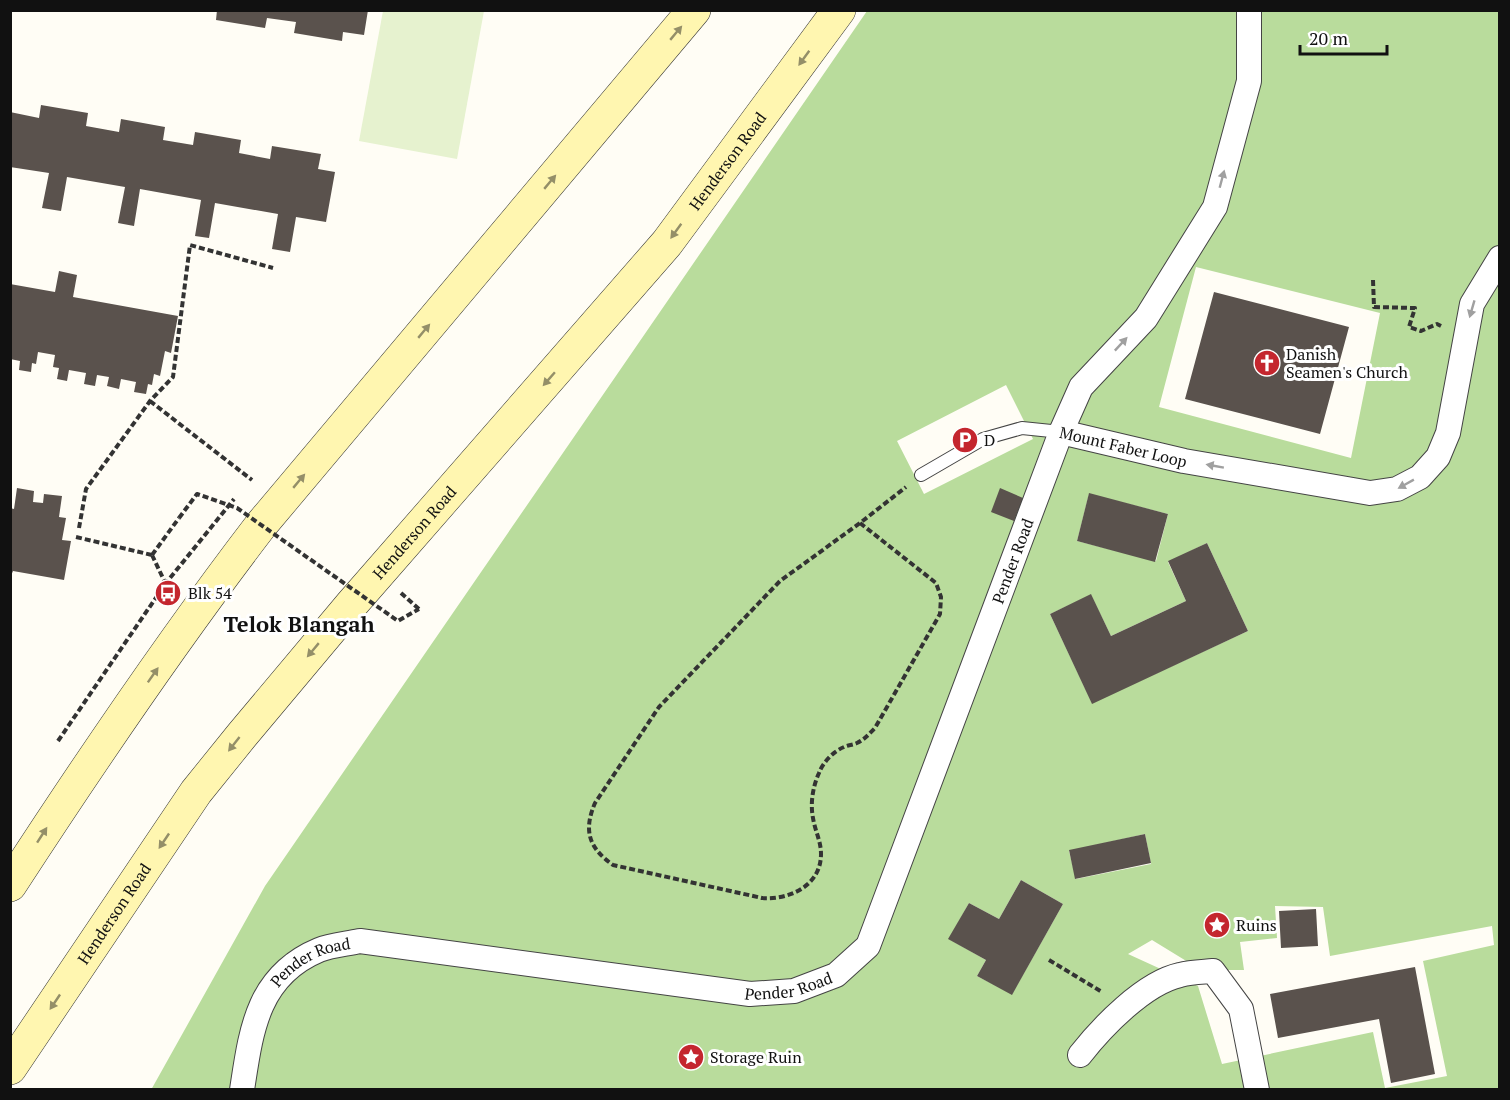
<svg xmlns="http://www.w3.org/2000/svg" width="1510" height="1100" viewBox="0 0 1510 1100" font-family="'PT Serif',serif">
<rect width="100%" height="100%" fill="#fffdf5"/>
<path fill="#b9dc9c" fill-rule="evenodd" d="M867 11H1499V1089L151 1090 265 886ZM1196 267 1380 313 1351 458 1159 407ZM1006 385 1033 439 924 494 897 441ZM1089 494 1168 514 1156 561 1077 541ZM1207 543 1248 631 1092 703 1050 614 1091 595 1111 636 1186 601 1168 562ZM1145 834 1151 864 1076 879 1069 851ZM1021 880 1063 904 1012 994 977 976 986 960 949 939 969 903 999 919ZM1275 906 1323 907 1330 956 1492 926 1494 945 1423 961 1447 1076 1385 1088 1373 1032 1222 1064 1198 986 1128 954 1152 940 1201 970H1244L1240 942 1277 938Z"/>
<path fill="#e6f2cf" d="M383 11H484L457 159 359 141Z"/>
<path fill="#5a524d" d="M217 10H368L364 35 343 32 342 41 294 33 296 22 267 18 265 28 216 20Z
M41 105 88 113 86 126 119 132 121 119 165 127 163 140 193 145 195 132 241 140 239 153 270 159 272 146 321 154 318 169 335 172 326 222 296 217 290 252 272 249 278 214 215 203 209 238 195 236 201 200 140 189 134 226 118 223 125 187 67 177 61 211 42 208 49 173 10 167V112L39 118Z
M59 271 77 275 73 297 178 316 171 353 165 351 160 376 154 374 152 385 148 384 146 394 134 392 136 382 121 379 119 389 107 386 109 377 97 375 95 386 84 384 86 373 69 370 67 381 57 379 59 368 53 367 55 355 38 352 36 364 32 363 31 372 19 370 20 361 10 359V284L55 292Z
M1214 292 1349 327 1320 434 1185 399Z
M17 488 34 491 33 502 43 503 44 494 62 496 59 517 66 518 62 540 71 541 64 580 13 571 10 578V508L14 509Z
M1000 488 1023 498 1014 521 991 512Z
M1089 493 1168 514 1155 562 1077 541Z
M1207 543 1248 631 1092 704 1050 614 1091 594 1111 636 1186 601 1168 561Z
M1145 834 1151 863 1075 879 1069 850Z
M1021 880 1063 904 1012 995 977 976 986 960 948 939 969 903 999 919Z
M1316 909 1318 946 1281 948 1279 911Z
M1415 967 1435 1074 1391 1083 1379 1019 1278 1038 1270 994Z"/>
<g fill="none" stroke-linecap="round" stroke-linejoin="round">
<defs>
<path id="lane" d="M921 475 983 439 1022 428 1061 432"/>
<g id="street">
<path id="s1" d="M1061 432 1184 461 1370 493 1397 489 1420 477 1438 457 1448 433 1472 304 1500 258"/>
<path d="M1080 1055C1102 1027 1144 983 1180 975 1191 972 1202 972 1213 971L1241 1009 1257 1090"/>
<path id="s2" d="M242 1090C251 1031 257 976 319 950 331 945 347 944 360 941L750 994 794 991 836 975 868 946 1061 432 1081 387 1146 318 1215 207 1249 81V10"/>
</g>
<g id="secondary">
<path d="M10 885C90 762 172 641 261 525L694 10"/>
<path id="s3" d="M10 1068 196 792 242 735 351 605 667 243 839 10"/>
</g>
</defs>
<use href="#lane" stroke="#444" stroke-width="14"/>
<use href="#street" stroke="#444" stroke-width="26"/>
<use href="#secondary" stroke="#333" stroke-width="34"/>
<path stroke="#333" stroke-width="4" stroke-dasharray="6 3" stroke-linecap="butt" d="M1373 280 1374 307 1415 308 1409 327 1421 331 1437 324 1441 326
M150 401 252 480
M860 523 936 583 941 597 940 614 875 728C869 734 865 739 857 743 853 745 848 745 844 747 834 751 823 762 819 773 813 786 810 803 813 818 815 831 821 841 821 854 821 886 789 900 762 898L613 865C589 848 583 831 595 803L659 707 780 581 860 523 906 487
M79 528 86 489 150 401 173 377 190 245 273 268
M76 537 152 555
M152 555 171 595
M152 555 179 518
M401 593 419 609
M58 741 166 583 234 499
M1049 960 1102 992"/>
<use href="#lane" stroke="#fff" stroke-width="12"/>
<use href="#street" stroke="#fff" stroke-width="24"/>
<use href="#secondary" stroke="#fff6b0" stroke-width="33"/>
<path stroke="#333" stroke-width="4" stroke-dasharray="6 3" stroke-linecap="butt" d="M179 518 197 494 237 508 398 621 419 609"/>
</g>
<defs><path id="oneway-solid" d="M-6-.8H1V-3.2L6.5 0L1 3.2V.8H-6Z" transform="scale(1.5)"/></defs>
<g fill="#948f68">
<use href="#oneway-solid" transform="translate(676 33) rotate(-50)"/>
<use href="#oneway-solid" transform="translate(804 58) rotate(126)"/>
<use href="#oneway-solid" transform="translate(550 182) rotate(-50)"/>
<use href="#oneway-solid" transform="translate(676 231) rotate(126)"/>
<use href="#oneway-solid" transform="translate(424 331) rotate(-50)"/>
<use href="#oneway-solid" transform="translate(549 379) rotate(131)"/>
<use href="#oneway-solid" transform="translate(299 481) rotate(-50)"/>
<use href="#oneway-solid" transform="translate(313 650) rotate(130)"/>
<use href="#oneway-solid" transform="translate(153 675) rotate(-55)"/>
<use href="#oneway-solid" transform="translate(234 744) rotate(128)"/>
<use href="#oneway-solid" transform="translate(42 835) rotate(-57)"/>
<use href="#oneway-solid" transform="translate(164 841) rotate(124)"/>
<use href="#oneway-solid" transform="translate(55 1002) rotate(124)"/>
</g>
<g fill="#a0a0a0">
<use href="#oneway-solid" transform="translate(1222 179) rotate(-75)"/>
<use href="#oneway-solid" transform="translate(1472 309) rotate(106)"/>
<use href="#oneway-solid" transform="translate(1121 344) rotate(-47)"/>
<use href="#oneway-solid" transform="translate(1215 466) rotate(-170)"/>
<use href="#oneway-solid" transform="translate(1406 484) rotate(151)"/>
</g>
<defs>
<symbol id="church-disc" viewBox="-11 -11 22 22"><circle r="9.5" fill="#c4262e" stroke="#fff"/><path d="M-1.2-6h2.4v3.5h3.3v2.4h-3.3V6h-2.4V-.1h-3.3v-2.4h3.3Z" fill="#fff"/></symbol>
<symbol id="parking-disc" viewBox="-11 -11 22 22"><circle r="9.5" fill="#c4262e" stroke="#fff"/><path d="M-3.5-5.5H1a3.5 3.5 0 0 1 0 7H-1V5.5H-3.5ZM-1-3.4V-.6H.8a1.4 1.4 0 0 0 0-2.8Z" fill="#fff"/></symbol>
<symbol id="bus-disc" viewBox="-11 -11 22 22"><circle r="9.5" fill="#c4262e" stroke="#fff"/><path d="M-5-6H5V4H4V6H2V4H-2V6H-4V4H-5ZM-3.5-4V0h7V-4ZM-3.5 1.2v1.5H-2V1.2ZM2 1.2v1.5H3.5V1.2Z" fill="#fff"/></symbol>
<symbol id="sight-disc" viewBox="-11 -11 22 22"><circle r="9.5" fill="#c4262e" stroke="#fff"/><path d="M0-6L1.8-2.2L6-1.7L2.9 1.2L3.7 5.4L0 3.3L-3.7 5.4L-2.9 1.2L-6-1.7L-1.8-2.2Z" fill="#fff"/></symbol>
</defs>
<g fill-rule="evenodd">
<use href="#church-disc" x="1252" y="348" width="30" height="30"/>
<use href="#parking-disc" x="950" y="425" width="30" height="30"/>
<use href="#bus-disc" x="153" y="578" width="30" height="30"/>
<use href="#sight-disc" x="1202" y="910" width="30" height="30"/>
<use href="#sight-disc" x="676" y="1042" width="30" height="30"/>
</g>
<g text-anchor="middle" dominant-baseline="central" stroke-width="6" stroke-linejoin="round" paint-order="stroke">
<g font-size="16" fill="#111" stroke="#fff">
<text stroke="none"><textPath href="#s3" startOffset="1158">Henderson Road</textPath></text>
<text stroke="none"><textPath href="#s1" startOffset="64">Mount Faber Loop</textPath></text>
<text stroke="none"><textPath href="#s3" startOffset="672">Henderson Road</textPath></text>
<text stroke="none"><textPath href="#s2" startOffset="1148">Pender Road</textPath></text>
<text stroke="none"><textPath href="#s3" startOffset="186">Henderson Road</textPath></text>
<text stroke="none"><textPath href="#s2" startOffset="156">Pender Road</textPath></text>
<text stroke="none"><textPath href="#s2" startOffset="644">Pender Road</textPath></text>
</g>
<g font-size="16" fill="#111" stroke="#fff" text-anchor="start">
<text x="1286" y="354">Danish<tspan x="1286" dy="18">Seamen's Church</tspan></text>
<text x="984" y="440">D</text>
<text x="188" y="593">Blk 54</text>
<text x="1236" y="925">Ruins</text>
<text x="710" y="1057">Storage Ruin</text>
</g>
<g font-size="22" font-weight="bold" fill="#111" stroke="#fff">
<text x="299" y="623">Telok Blangah</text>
</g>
</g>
<rect width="1510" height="1100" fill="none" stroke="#111111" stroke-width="24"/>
<path d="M1300 45v9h87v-9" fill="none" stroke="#111111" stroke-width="3"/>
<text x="1309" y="45" font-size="18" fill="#111111" stroke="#ffffff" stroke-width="4.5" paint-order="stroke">20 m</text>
</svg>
